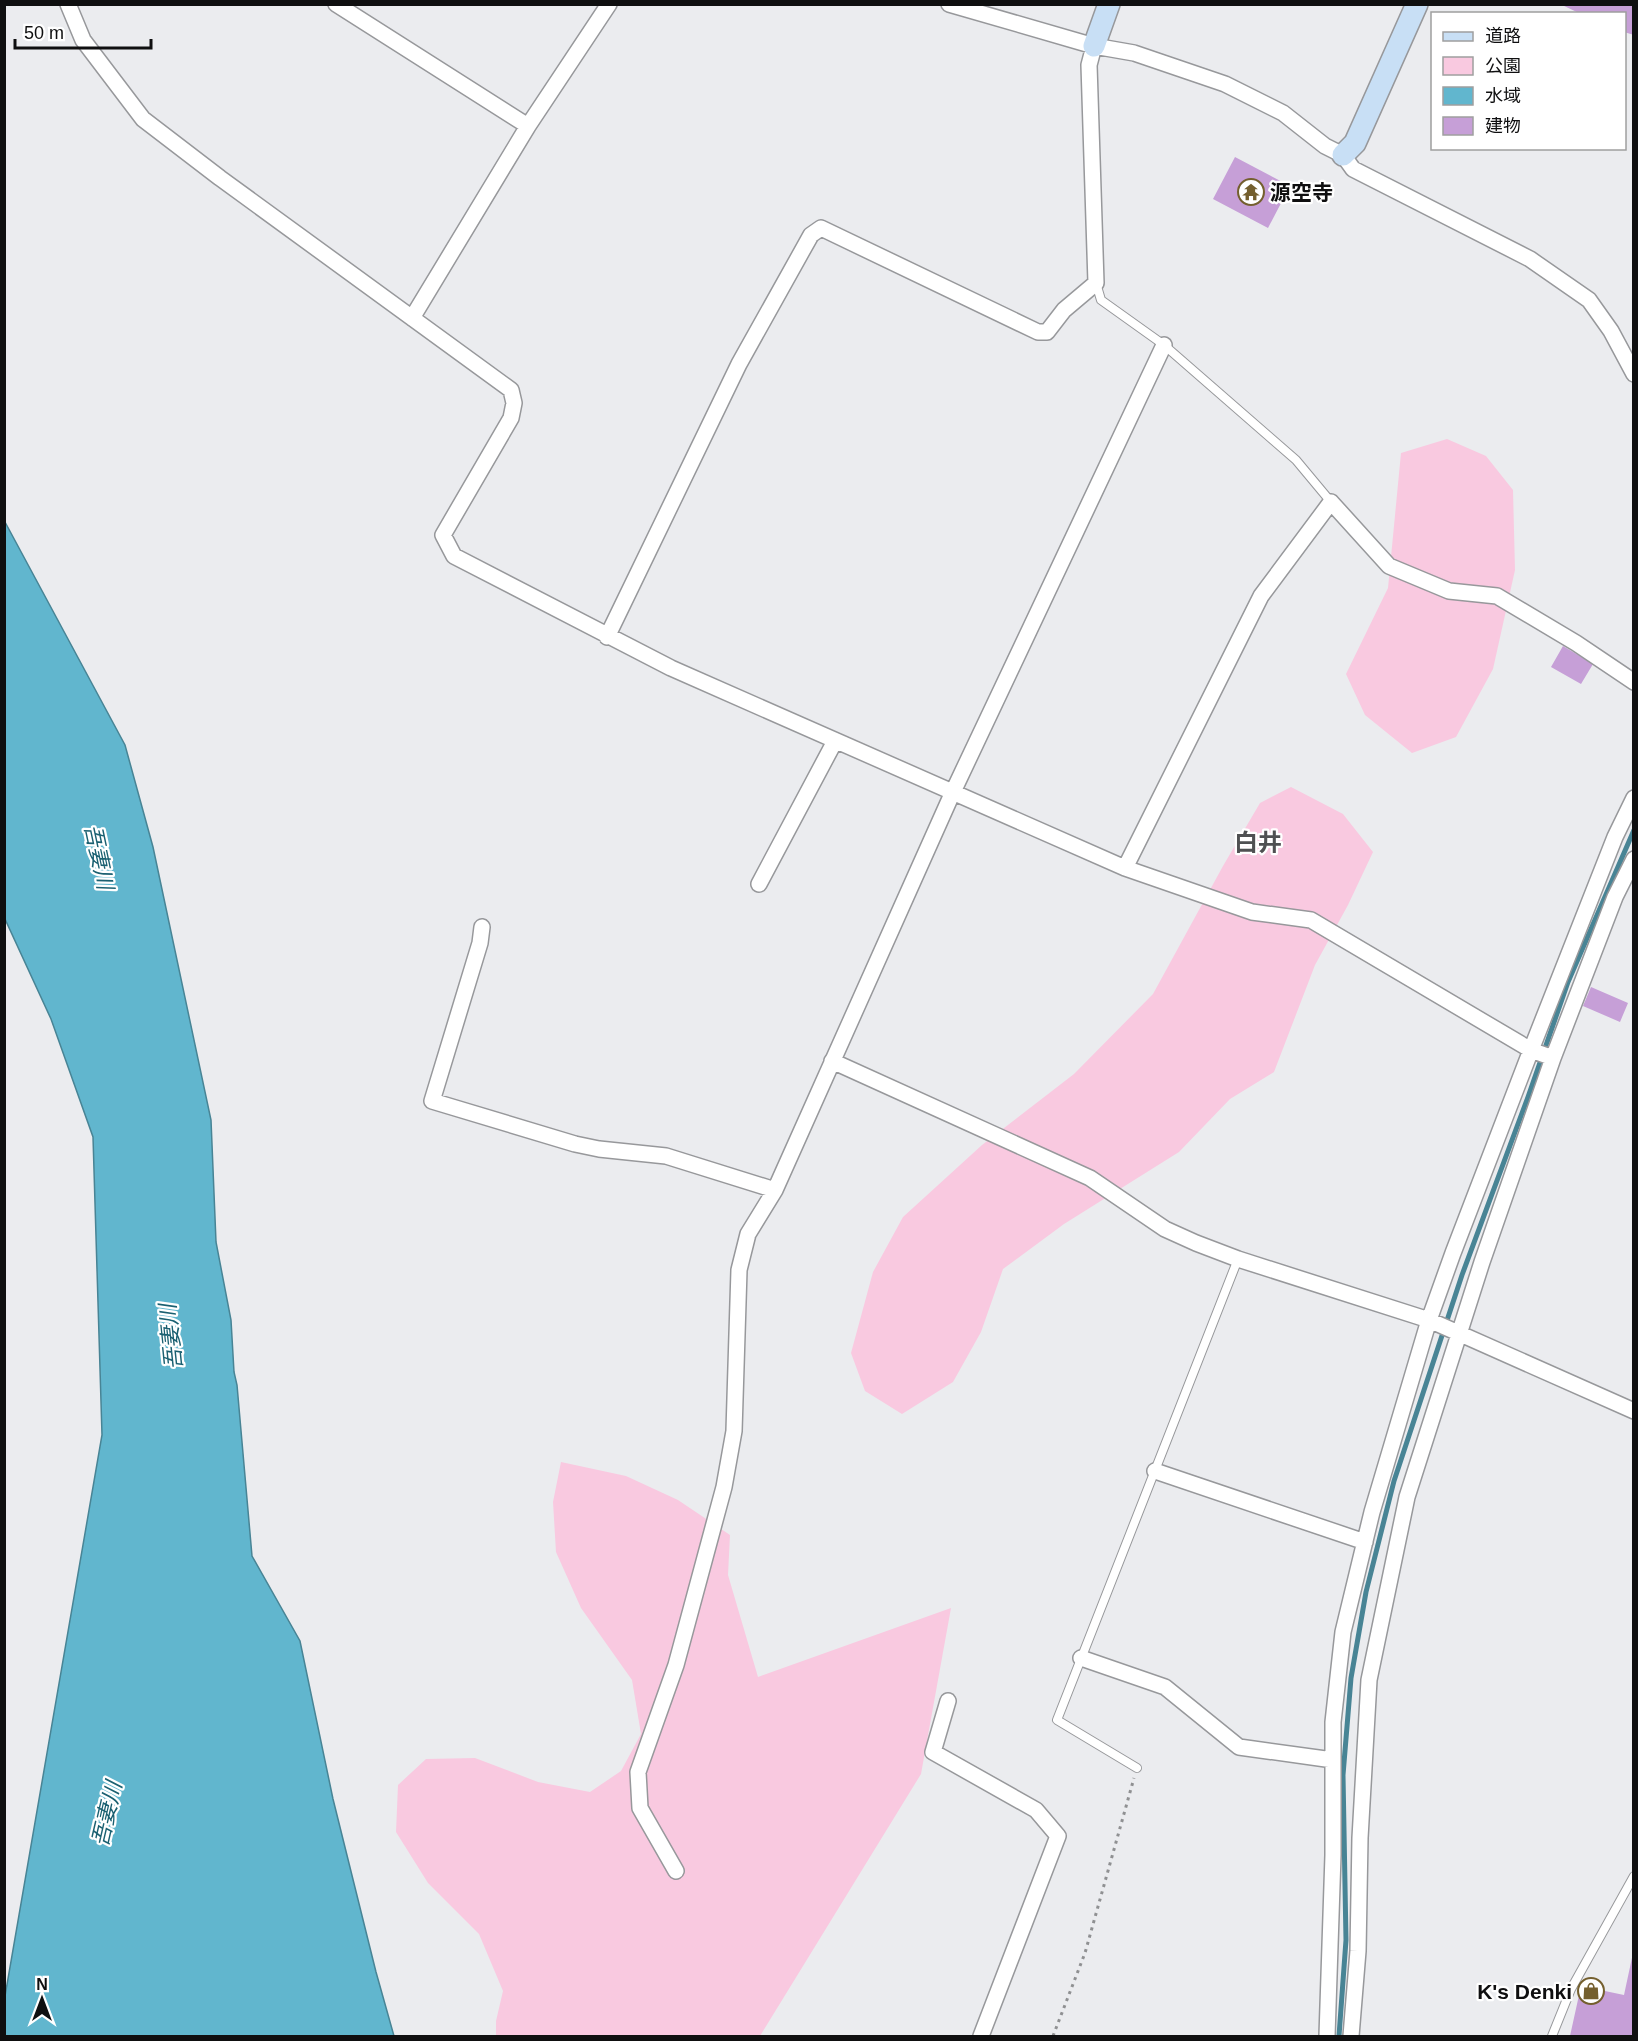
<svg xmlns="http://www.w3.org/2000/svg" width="1638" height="2041" viewBox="0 0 1638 2041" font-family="Helvetica,'Noto Sans JP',sans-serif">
<rect width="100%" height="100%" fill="#ebecef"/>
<path fill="#f9c9e0" d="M1447 439 1486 456 1513 490 1515 570 1493 669 1456 737 1412 753 1365 715 1346 674 1388 588 1401 453Z
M1291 787 1343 814 1373 852 1348 905 1315 965 1274 1072 1230 1099 1179 1152 1064 1224 1003 1269 981 1332 953 1382 902 1414 865 1391 851 1353 873 1272 903 1217 982 1145 1074 1074 1153 994 1223 866 1260 803Z
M561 1462 626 1476 678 1500 730 1535 728 1575 758 1677 951 1608 921 1774 760 2036H496V2021L503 1991 479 1934 428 1883 396 1832 398 1785 426 1759 475 1758 538 1782 590 1792 621 1771 641 1734 632 1680 581 1608 556 1552 553 1502Z"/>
<path fill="#61b6ce" stroke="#488495" stroke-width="1.5" d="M5 522 125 745 153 847 211 1120 216 1242 231 1320 234 1372 237 1385 252 1556 300 1641 333 1799 376 1972 394 2036H5V1996L102 1435 93 1137 51 1019 5 919Z"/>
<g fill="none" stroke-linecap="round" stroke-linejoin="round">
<path stroke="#488495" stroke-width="5" d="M1339 2036 1346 1940 1343 1775 1351 1678 1366 1592 1394 1481 1462 1275 1528 1097 1568 982 1634 830"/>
</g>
<path fill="#c69fd7" d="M1560 4H1634V35L1624 32V14H1581Z
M1235 157 1290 186 1268 228 1213 199Z
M1563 646 1593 664 1581 684 1551 667Z
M1591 987 1628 1003 1620 1022 1583 1006Z
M1633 1953 1634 2036H1570L1581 1986 1624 1995Z"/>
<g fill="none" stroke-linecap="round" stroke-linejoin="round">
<defs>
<path id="lane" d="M1096 283 1101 300 1164 345 1296 460 1331 502
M1137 1768 1057 1720 1238 1259
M1552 2036 1571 1989 1634 1876"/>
<path id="street" d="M68 4 83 40 143 119 220 178 511 390 514 403 511 418 443 535 454 556 671 668 1125 868 1252 912 1311 920 1531 1050 1553 1058
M336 4 528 126
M949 4 1094 46 1134 53 1225 84 1283 113 1325 146 1343 155 1353 169 1530 259 1589 300 1611 331 1634 374
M412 318 528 126 609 4
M607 637 739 364 811 235 821 228 1038 332H1047L1064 310 1096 283 1089 65 1094 46
M1125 868 1261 596 1331 502 1389 566 1449 591 1497 596 1576 643 1634 682
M759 884 835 741
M482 927 480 943 432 1101 575 1144 599 1149 666 1156 775 1190
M832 1061 1090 1178 1165 1229 1196 1243 1238 1259 1429 1320 1634 1411
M1155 1471 1365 1542
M1081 1658 1165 1687 1239 1747 1333 1760
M948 1701 933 1752 1036 1810 1058 1836 981 2036
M676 1871 640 1808 638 1772 676 1665 724 1487 734 1431 739 1270 748 1234 775 1190 952 794 1164 345
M1327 2036 1333 1855V1722L1343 1632 1372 1512 1429 1320 1453 1253 1531 1050 1615 837 1634 798
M1351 2036 1358 1951 1360 1838 1369 1680 1407 1497 1482 1262 1553 1058 1615 897 1634 859"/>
<path id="secondary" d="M1094 46 1109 4
M1343 155 1355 143 1417 4"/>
</defs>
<use href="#lane" stroke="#97989b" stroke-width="10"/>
<use href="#street" stroke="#97989b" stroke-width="18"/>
<use href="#secondary" stroke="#97989b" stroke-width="24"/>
<path stroke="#8f9092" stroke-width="3" stroke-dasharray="3 4.5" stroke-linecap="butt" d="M1053 2036 1085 1953 1134 1778"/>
<use href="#lane" stroke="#fff" stroke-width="8"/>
<use href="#street" stroke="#fff" stroke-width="15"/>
<use href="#secondary" stroke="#c8dff5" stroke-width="21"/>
</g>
<defs>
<symbol id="temple-ring" viewBox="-11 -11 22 22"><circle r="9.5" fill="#fff" stroke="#745f2e" stroke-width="1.5"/><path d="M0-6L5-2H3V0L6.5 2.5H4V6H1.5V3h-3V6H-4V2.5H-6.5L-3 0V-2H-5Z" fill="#745f2e"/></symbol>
<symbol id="shop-ring" viewBox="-11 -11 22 22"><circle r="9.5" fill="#fff" stroke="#745f2e" stroke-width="1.5"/><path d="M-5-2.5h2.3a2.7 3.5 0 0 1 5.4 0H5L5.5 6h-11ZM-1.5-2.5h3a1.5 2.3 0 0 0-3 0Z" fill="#745f2e"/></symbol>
</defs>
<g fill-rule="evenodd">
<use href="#temple-ring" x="1236" y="177" width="30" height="30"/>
<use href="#shop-ring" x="1576" y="1976" width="30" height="30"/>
</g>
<g text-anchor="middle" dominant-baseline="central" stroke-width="4.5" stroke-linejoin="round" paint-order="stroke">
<g font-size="21" font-weight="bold" fill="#0f0f10" stroke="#fff" text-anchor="start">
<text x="1270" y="192">源空寺</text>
<text x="1572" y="1991" text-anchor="end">K's Denki</text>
</g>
<g font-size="22" font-style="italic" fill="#1a6071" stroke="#fff">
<text transform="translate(99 857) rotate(78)">吾妻川</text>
<text transform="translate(171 1337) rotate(-96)">吾妻川</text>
<text transform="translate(107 1814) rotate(-77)">吾妻川</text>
</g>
<g font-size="24" font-weight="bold" fill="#4f5052" stroke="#fff">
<text x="1258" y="842">白井</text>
</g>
</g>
<rect width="1638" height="2041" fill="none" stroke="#0f0f10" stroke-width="12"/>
<rect x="1431" y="12" width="195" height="138" fill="#ffffff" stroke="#9f9f9f" stroke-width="1.5"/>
<rect x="1443" y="32" width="30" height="9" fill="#c8dff5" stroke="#9f9f9f" stroke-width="1.5"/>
<text x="1485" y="42" font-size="18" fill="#0f0f10">道路</text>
<rect x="1443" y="57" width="30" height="18" fill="#f9c9e0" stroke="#9f9f9f" stroke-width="1.5"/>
<text x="1485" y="72" font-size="18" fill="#0f0f10">公園</text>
<rect x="1443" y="87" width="30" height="18" fill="#61b6ce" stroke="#9f9f9f" stroke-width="1.5"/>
<text x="1485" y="102" font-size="18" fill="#0f0f10">水域</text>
<rect x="1443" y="117" width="30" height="18" fill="#c69fd7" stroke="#9f9f9f" stroke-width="1.5"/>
<text x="1485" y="132" font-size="18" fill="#0f0f10">建物</text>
<g transform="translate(42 1999)" stroke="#ffffff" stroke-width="4.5" paint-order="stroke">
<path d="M0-4.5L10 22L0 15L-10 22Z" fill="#0f0f10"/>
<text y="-9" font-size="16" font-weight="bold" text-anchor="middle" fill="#0f0f10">N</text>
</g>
<path d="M15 39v9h136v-9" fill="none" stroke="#0f0f10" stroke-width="3"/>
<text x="24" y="39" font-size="18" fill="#0f0f10" stroke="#ffffff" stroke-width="4.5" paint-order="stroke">50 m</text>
</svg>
